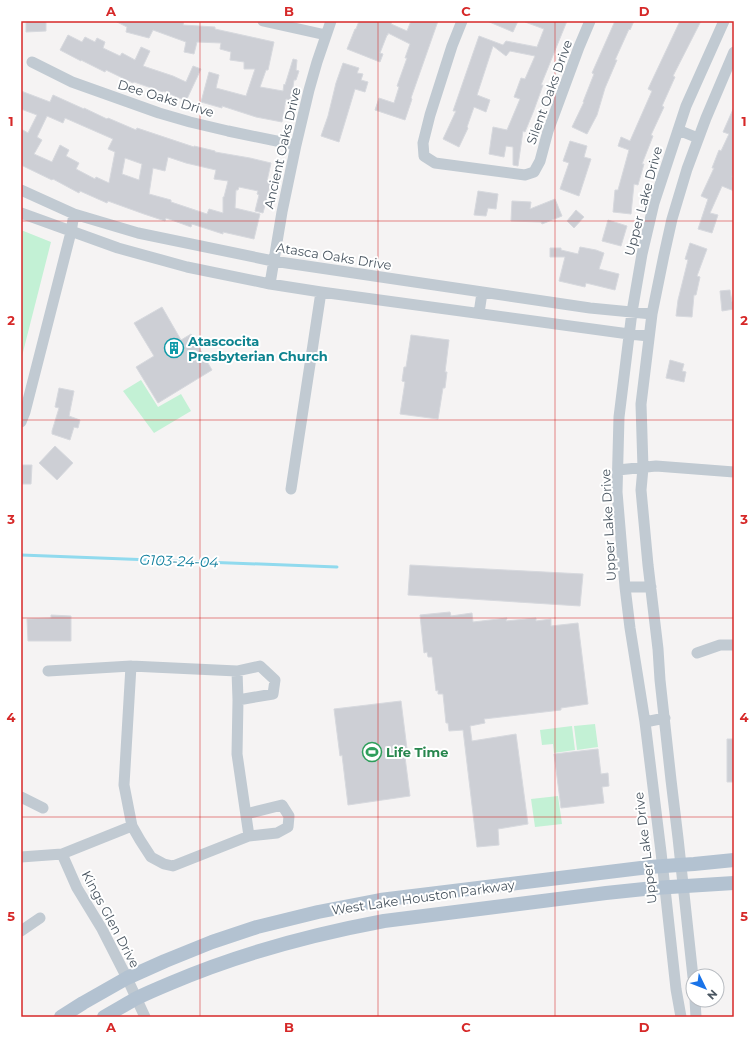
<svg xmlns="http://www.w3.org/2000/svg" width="755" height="1038" viewBox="0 0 755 1038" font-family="Montserrat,sans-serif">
<rect width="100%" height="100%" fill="#f5f3f3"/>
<path fill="#c3f1d5" d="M21 230 51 242 21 360Z
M141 380 158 407 181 394 191 411 154 433 123 391Z
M595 724 598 747 577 750 574 726Z
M572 726 575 750 554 753 553 744 542 745 540 730Z
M558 796 562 824 535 827 531 799Z"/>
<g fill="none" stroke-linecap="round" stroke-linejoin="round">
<path stroke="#90daee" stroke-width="3" d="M21 555 337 567"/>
</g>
<path fill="#cdcfd5" stroke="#d7d9de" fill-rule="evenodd" d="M26 21H46V31L26 32Z
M115 21H184L183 25 215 27V29L274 42 268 70H266L260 87 283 91 284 84 285 85 293 59 297 60 296 70 299 71 296 80H294L291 100 286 99 282 122 256 117 222 106V108L201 102 209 72 219 75 216 88 246 96 255 69H244V62L230 60 231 52 220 49 221 43 197 42 194 54 184 52 186 42 153 30 149 38 126 32 127 27Z
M359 21H392L391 24 407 31 411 21H438L411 98 412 99 405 120 375 110 379 98 394 103 399 87 397 86 407 58H405L410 44 388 33V35H387L380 53 383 54 380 62 347 49 355 29H356Z
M487 21H518L513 32Z
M525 21H567L541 85H543L534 110 525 132 523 131 518 166 513 165V147L506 146 504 157 489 154 491 140 493 127 507 130 520 99 514 97 521 78 525 79 535 56 510 51 506 56 493 46 477 95 490 100 486 112 474 107 467 127 468 128 459 147 443 139 456 111H453L479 36 503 45 506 41 537 47 544 29 525 22Z
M615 21H634L630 30 629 29 615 60H617L605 88 597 115 587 134 572 127 584 102H583L594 74 592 73Z
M680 21H701L673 76 675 77 662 106 664 107 651 135 653 136 642 164H644L638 185 634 184 631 214 613 212 615 190H618L629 150 618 146 621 137 630 141 652 91 648 89Z
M68 35 82 42 85 37 95 42 97 38 105 42 103 48 120 56 122 53 135 60 141 47 150 51 143 66 173 76 186 82 193 66 201 69 186 101 163 91V92L134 82 133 83 106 70 105 72 81 60V61L60 50Z
M343 63 359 68 357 73 363 74 361 80 368 82 365 92 355 89 339 142 321 136 328 116 336 83Z
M21 91 50 102 53 95 84 109V108L107 119 108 118 136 130 137 128 194 147V146L215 151V152L250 158 271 163 267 181 271 182 263 213 255 211 259 195 257 194 258 191 239 187 238 190H236L235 208 260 214 254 239 223 232V234L192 224 191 227 166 218 165 221 144 214 108 201 107 203 80 191 79 193 53 179 52 180 21 165V129L28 133 37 115 21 109ZM47 116 63 123 65 118 113 139 108 149 115 152 109 183 96 177 95 179 76 169 79 163 66 156 69 150 60 145 52 162 34 154 42 140 37 137ZM168 157 186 163 216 170 214 179 228 181 224 197H223V213L209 209 207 214 171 202V200L149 194 153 168 165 171ZM125 158 142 164 139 180 122 174Z
M734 107V171L732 177 734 178V191L722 186 710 213 718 215 712 233 698 229 708 199 701 196 714 168H712L719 150 721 151 729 134 723 132Z
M570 141 587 146 584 157 591 159 579 196 560 189 569 163 563 161Z
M478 191 498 194 496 209 488 208 486 216 474 215Z
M555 199 562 216 542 224 541 222 511 221 512 201 531 202 530 209Z
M576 210 584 217 574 228 567 221Z
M608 220 627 226 621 246 602 241Z
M690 243 707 249 697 276 700 277 696 295H694L692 317 676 316 678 300 688 260 685 259Z
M580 247 596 250 604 253 599 269 619 274 615 290 586 283 585 287 559 281 565 257H550V248H561V250L578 254Z
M730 290 732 302 734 301V309L722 311 720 291Z
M162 307 181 340 191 334 212 370 158 403 136 367 154 356 134 323Z
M411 335 449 340 445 372H447L445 388H443L438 419 400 414 405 382 402 381 404 367H406Z
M670 360 684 364 682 371 686 372 684 382 666 378Z
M59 388 74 391 69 416 80 420 78 428 74 427 70 440 52 434V431L59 408 55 407Z
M55 446 73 463 57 480 39 463Z
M21 465H32L31 484H21Z
M410 565 583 574 580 606 408 595Z
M450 612 451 616 472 613 473 622 507 618 506 621 536 618V621L551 619V626L578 623 588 704 561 708V710L484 719 485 723 470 726 472 741 516 734 528 824 498 829 499 845 477 847 463 730 449 731 448 723H446L443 694H438V690L436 691 432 657H428L427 652 424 653 420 615Z
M51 615 71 616V641H28L27 619 51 618Z
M401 701 407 749H404L410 796 348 805 342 755 340 756 334 709Z
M727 739H734V782H727Z
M598 749 601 774 608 773 609 786 602 787 604 803 561 808 554 754Z"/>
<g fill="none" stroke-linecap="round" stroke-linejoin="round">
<path stroke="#c1cad2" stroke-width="11" d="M263 21 326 35
M462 21 452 46 430 115 423 143 424 156 435 163 525 175 534 172 540 161 548 131 579 47 590 21
M32 62 72 82 159 113 190 122 228 131 296 145
M678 130 698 138
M21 190 74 214 138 233 273 261 590 308 652 314
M21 213 118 248 187 267 270 284 321 292 629 334 649 336
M270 284 282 212 296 145 309 90 317 62 331 21
M479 313 482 293
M21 422 25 412 71 232 74 214
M618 470 656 466 734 472
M291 489 321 292
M625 587H651
M697 653 720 645H734
M131 666 124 785 132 826 140 840 151 857 164 864 173 866 249 836 277 833 288 827 289 816 282 805 246 814
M48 671 131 666 237 671 260 666 275 680 273 694 238 700
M237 671 238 700 237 754 249 836
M645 722 665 718
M21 797 43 808
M62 854 77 888 102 929 127 978 145 1017
M21 857 62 854 132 826
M21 931 40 918
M693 977 678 838 671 780 660 680 658 649 648 565 641 490 643 468 641 404 652 314 664 255 672 219 687 169 706 118 734 52
M695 1000 696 1017
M681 1017 676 989 661 852 645 722 630 628 625 587 617 492 619 417 632 312 642 254 654 203 686 106 724 21"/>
<path stroke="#b3c2d1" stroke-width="14" d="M61 1017 83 1003 127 978 165 961 212 942 257 927 318 912 380 900 649 867 694 864 734 860
M104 1017C114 1011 125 1005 135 999 147 993 159 988 171 983 241 953 309 935 384 921L606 893 654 888 734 883"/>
</g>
<path fill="none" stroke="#d62828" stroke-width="1" stroke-opacity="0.55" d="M200 21V1017M378 21V1017M555 21V1017M21 221H734M21 420H734M21 618H734M21 817H734"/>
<defs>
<symbol id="building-ring" viewBox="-11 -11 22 22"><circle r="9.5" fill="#fff" stroke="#0f9aa8" stroke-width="1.5"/><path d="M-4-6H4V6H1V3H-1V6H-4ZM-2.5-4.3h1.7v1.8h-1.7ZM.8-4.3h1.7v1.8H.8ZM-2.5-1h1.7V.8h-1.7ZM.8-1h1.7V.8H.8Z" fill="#0f9aa8"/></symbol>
<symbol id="stadium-ring" viewBox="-11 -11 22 22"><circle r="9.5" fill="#fff" stroke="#2e9e5b" stroke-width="1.5"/><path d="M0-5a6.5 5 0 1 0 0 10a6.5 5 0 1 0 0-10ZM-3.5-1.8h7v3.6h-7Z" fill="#2e9e5b"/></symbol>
</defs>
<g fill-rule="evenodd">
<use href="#building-ring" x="163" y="337" width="22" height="22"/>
<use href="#stadium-ring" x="361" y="741" width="22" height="22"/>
</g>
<g text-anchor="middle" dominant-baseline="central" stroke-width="4" stroke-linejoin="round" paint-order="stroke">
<g font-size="13" fill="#4a5661" stroke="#fff">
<text transform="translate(549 92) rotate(-70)">Silent Oaks Drive</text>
<text transform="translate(166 98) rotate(17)">Dee Oaks Drive</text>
<text transform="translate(282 148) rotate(-77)">Ancient Oaks Drive</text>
<text transform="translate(643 201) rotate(-75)">Upper Lake Drive</text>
<text transform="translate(334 256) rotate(9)">Atasca Oaks Drive</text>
<text transform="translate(608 525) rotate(-93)">Upper Lake Drive</text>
<text transform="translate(645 848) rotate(-97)">Upper Lake Drive</text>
<text transform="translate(423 897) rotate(-8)">West Lake Houston Parkway</text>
<text transform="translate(111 919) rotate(62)">Kings Glen Drive</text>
</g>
<g font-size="13" font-weight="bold" fill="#0d838f" stroke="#fff" text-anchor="start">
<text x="188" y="341">Atascocita<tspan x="188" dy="15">Presbyterian Church</tspan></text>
</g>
<g font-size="13" font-weight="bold" fill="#27864d" stroke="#fff" text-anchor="start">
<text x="386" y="752">Life Time</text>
</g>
<g font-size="14" font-style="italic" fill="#0c7c9b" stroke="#fff">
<text transform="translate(179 561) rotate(2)">G103-24-04</text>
</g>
</g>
<rect width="755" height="1038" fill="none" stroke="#ffffff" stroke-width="44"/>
<g transform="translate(705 988) rotate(133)"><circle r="19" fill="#ffffff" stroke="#b7bbc0"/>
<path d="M0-3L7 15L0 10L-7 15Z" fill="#1a73e8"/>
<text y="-6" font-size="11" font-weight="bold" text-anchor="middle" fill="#4a5661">N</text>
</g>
<rect x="22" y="22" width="711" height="994" fill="none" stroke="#d62828" stroke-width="1.5"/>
<g font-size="13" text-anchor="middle" font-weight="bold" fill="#d62828">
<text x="111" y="16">A</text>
<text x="289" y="16">B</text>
<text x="466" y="16">C</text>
<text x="644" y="16">D</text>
<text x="11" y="126">1</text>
<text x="744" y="126">1</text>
<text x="11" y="325">2</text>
<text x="744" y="325">2</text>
<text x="11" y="524">3</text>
<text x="744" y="524">3</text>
<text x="11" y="722">4</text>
<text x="744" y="722">4</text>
<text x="11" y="921">5</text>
<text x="744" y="921">5</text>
<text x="111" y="1032">A</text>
<text x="289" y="1032">B</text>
<text x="466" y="1032">C</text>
<text x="644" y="1032">D</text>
</g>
</svg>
